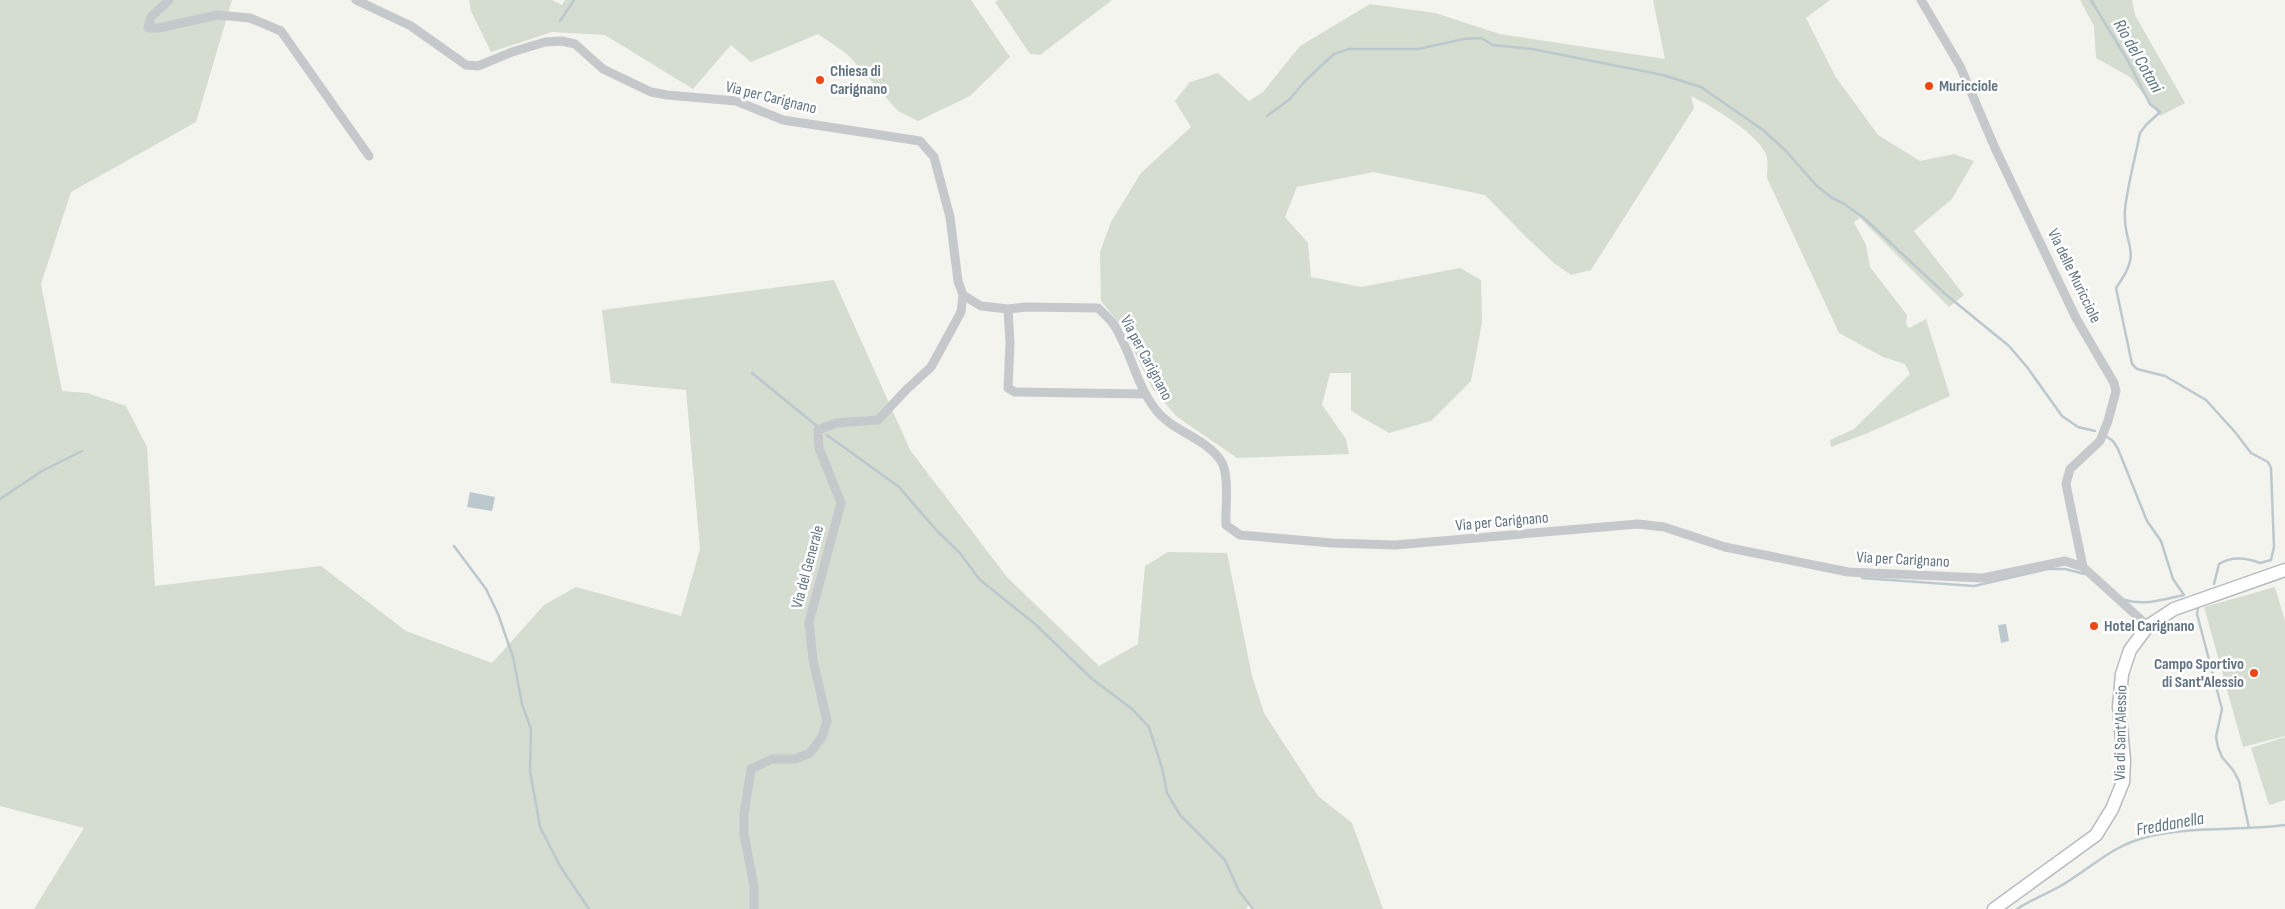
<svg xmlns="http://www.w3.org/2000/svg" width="2285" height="909" viewBox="0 0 2285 909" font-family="'Sofia Sans Condensed',sans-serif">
<rect width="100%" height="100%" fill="#f4f4ef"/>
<path fill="#d5dcd0" d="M0 0H232L196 122 71 192 41 284 62 391 87 393 126 406 147 447 155 586 321 566 406 631 492 663 544 605 576 587 681 616 700 549 686 390 611 383 602 310 834 280 910 450 1007 577 1099 666 1138 644 1145 566 1168 552 1227 553 1252 676 1264 713 1318 796 1352 823 1383 909H1255L1250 904 1246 909H34L84 828 0 806Z
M469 0H552L562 5 565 0H971L1010 57 970 96 918 121 898 111 847 54 818 34 751 62 731 45 693 89 605 35 552 32 491 52 471 11Z
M998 0H1111V1L1040 55 1030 54 995 2Z
M1653 0H1830L1806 18 1835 76 1878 135 1920 161 1954 154 1974 161 1952 199 1914 231 1964 295 1949 307 1860 218 1854 222 1866 245 1870 267 1907 315 1906 324 1909 328 1926 319 1950 396 1868 433 1831 447 1830 440 1854 429 1910 374 1905 364 1883 357 1839 333 1767 178C1767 172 1768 164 1767 158 1763 136 1711 106 1691 96L1694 108 1591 270 1571 275 1554 263 1527 238 1485 195 1374 172 1297 187 1285 217 1308 243 1311 277 1361 287 1460 268 1481 280 1482 323 1471 381 1431 421 1389 433 1351 411V373H1330L1322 405 1346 439 1349 454 1237 458 1176 416 1152 388 1123 328 1101 301 1100 252 1111 222 1141 173 1191 127 1175 101 1190 82 1218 73 1249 101 1263 92 1300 46 1370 4 1435 13 1500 34 1665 59Z
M2080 0H2132L2135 15 2185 103 2160 116 2130 77 2096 58 2094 26Z
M2275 587 2285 621V736L2243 747 2204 607Z
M2285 737V800L2269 805 2251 748Z"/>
<path fill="#bbc8cd" d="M470 492 495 497 492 511 467 507Z
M2006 624 2009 641 2001 643 1998 625Z"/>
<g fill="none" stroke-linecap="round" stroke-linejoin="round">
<path stroke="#bbc8cd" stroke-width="2.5" d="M2091 0 2128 61 2150 104 2160 112 2146 125 2140 133C2135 159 2128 183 2125 209 2122 248 2145 248 2116 288L2132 364 2137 369 2165 376 2206 400 2235 432 2251 453 2268 462 2271 468 2274 547 2271 560 2260 563C2247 558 2232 556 2219 564L2214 584
M560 21 574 0
M1267 116 1290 99 1305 81 1334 54 1349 49H1418L1464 39 1481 38 1493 45 1532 49 1663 75 1701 87 1763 130 1786 151 1816 185 1832 198 1843 203 1864 218 1944 293 2009 346 2027 367 2062 416 2078 427 2095 431
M752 373 818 427
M827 435 899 487 937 531 960 553 979 579 1035 624 1091 678 1132 709 1149 727 1162 768 1167 793 1180 815 1225 860 1239 891 1253 909
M2104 435 2113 441 2118 449 2147 521 2161 541 2173 579 2184 595C2165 599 2145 606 2125 600
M0 499 42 471 82 451
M454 546 486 589 498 614 513 657 522 704 531 729 530 771 540 827 560 866 589 909
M1862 578 1974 586 2048 569H2065L2085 574
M2198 608 2197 614 2222 709 2216 737 2218 747 2222 757 2233 770 2239 781 2249 828
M2017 909C2032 899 2049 893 2064 884 2095 865 2114 844 2151 836 2195 826 2241 831 2285 825"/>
<defs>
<path id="secondary" d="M1994 909 2096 835 2112 809 2123 782 2124 760 2119 707 2122 674 2130 650 2148 626 2174 609 2285 570"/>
</defs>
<use href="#secondary" stroke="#b5bbbf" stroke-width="15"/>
<path stroke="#c6c9cc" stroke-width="9" d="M169 0 151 17 148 28H159L217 15 250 18 281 31 369 156
M356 0 411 26 466 65 478 66 512 52 545 42 562 41 575 44 603 69 651 92 667 95 736 101 783 120 920 141 934 157 950 217 958 281 963 295 981 306 1008 309 1026 307 1098 308C1103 313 1110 319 1114 325 1131 351 1136 385 1156 410 1173 432 1205 437 1221 461 1230 475 1225 508 1226 525L1240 535 1332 543 1395 545 1638 524 1664 527 1725 547 1848 572 1983 578 2065 561 2083 567 2148 626
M1921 0 1960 66 1995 148 2076 318 2114 383 2116 391 2108 421 2100 441 2070 469 2066 484 2083 567
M1008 309 1010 343 1008 388 1015 392 1145 394
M754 909V886L744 834V815L751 769 772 759H795L810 753 822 737 827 721 813 660 809 622 841 503 819 448 818 430 836 423 878 420 907 389 931 367 961 312 963 295"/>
<use href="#secondary" stroke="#fff" stroke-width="12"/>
</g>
<g fill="#f24612" stroke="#fff" stroke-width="2">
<circle cx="820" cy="80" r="5"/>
<circle cx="1929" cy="86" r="5"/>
<circle cx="2094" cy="626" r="5"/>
<circle cx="2254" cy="673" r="5"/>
</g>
<g text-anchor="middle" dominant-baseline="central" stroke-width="5" stroke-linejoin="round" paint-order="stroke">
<g font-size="16" font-weight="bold" fill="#617483" stroke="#fff" text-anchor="start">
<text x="830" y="71">Chiesa di<tspan x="830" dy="18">Carignano</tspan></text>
<text x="1939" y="86">Muricciole</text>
<text x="2104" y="626">Hotel Carignano</text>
<text x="2244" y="664" text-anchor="end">Campo Sportivo<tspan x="2244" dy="18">di Sant'Alessio</tspan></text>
</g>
<g font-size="16" fill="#617483" stroke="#fff">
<text transform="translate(771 98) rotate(14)">Via per Carignano</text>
<text transform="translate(2074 276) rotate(64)">Via delle Muricciole</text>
<text transform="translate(1146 358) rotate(62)">Via per Carignano</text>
<text transform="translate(1502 522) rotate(-5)">Via per Carignano</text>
<text transform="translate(1903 560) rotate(3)">Via per Carignano</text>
<text transform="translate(808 567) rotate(-75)">Via del Generale</text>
<text transform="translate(2121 733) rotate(-89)">Via di Sant'Alessio</text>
</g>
<g font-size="18" font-style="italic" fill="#5c7781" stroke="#fff">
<text transform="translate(2138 56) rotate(60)">Rio del Cotani</text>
<text transform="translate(2170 824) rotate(-10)">Freddanella</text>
</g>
</g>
</svg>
